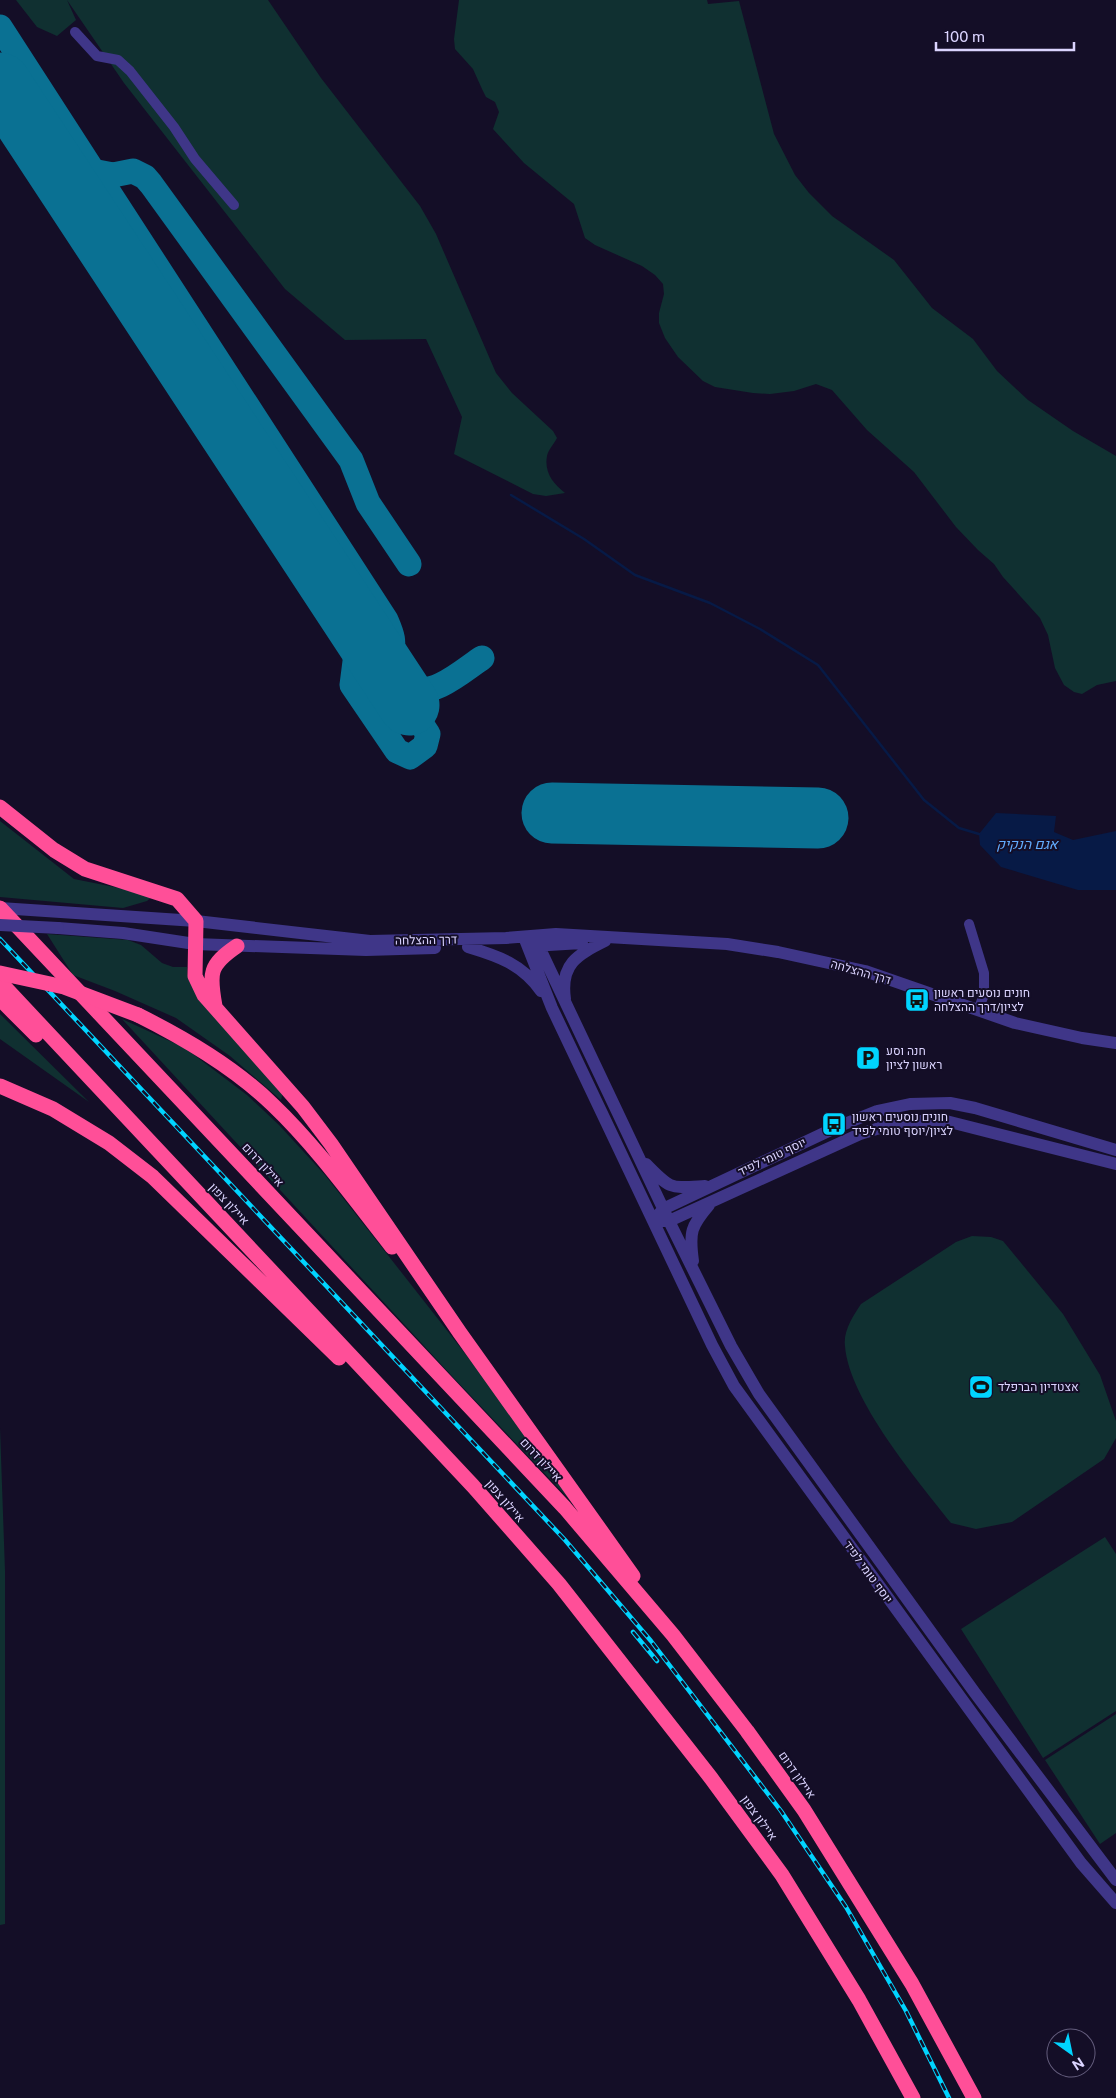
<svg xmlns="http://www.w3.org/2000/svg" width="1116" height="2098" viewBox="0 0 1116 2098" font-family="'Public Sans',Heebo,sans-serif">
<rect width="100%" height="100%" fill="#140e27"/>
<path fill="#103031" d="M16 0H67L76 20 57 36 37 27Z
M67 0H268L321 78 420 206 436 234 496 373 512 393 553 431 557 438C554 444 548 450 547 456 544 472 553 484 565 493L546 496 533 494 454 454 462 417 426 339 345 340 285 289 124 83Z
M459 0H707L708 4 739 1 774 134 795 175 809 193 832 216 894 260 932 308 973 339 997 371 1028 400 1073 431 1116 456V681L1097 685 1082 694 1074 692 1064 685 1055 668 1048 635 1040 618 1003 577 994 564 978 550 956 527 914 472 867 430 832 390 816 384 794 391 770 394 753 393 715 387 703 381 678 357 665 338 659 323V313L664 294 663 284 655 275 642 266 595 245 585 238 574 204 524 163 493 129 499 112 495 102 486 97 482 89 473 69 455 49 454 39Z
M0 821 74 879 154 895 147 901 123 908 0 897Z
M47 934 128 940 141 945 162 963 173 967H187L188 976 283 1092 281 1100 230 1056 176 1018 115 991 73 975Z
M0 1014 89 1102 0 1039Z
M122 1019 185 1048 247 1095 279 1125 325 1175 544 1454 588 1519 451 1375Z
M972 1236 991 1237 1003 1241 1063 1314 1100 1375 1116 1421V1438L1104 1459 1012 1522 976 1529 951 1523C918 1481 849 1400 845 1346 843 1331 853 1316 861 1304L956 1242Z
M0 1428 5 1571V1924L0 1925Z
M1105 1537 1116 1554V1711L1043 1758 961 1629Z
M1116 1714V1833L1100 1844 1045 1760Z"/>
<path fill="#071a46" d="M996 813 1056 816 1054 832 1073 840 1116 831V890H1078L1001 867 980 845 979 834Z"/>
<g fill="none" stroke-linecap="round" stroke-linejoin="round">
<path stroke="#071a46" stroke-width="2.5" d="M511 495 584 539 635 575 710 603 760 629 818 665 924 800 959 828 979 834"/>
<path stroke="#0a7193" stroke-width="25" d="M0 27 93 171
M95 171 386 620C391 632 396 642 390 654 396 663 403 681 412 687 432 699 465 669 482 658
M66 183 87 170 113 175 133 171 145 177 151 184 351 460 368 503 409 564
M359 630 352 685 397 751 410 757 425 746 428 734 409 705"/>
<path stroke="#0a7193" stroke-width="61" d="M0 83 409 705
M552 813 818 818"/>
<path stroke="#3f3688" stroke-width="10" d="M75 32 97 56 118 60 130 71 174 127 195 159 234 205
M969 924 984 973V995L978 1010"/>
<path stroke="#3f3688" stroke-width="12" d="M0 908 196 921 370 941 506 938 556 934 727 944 778 952 865 971 1015 1023 1082 1038 1116 1043
M58 928 123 933 195 944 366 950 435 948
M534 936 669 1221 731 1346 759 1394 975 1693 1116 1880
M524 937 552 1008 712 1345 734 1386 1081 1863 1116 1903
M532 946 582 943
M468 947C498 956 522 964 541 991
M565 999C560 964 577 955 605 941
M646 1164C671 1190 670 1188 705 1186
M659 1214 663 1209 837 1127 877 1111 910 1104 950 1103 975 1108 1116 1150
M662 1221H669L860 1134 896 1123 913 1121H946L1116 1164
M693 1261C689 1232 691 1226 709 1205"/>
<path stroke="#ff4f98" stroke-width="15" d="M0 807 54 850 85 869 177 899 196 921 195 976 204 995 303 1107 331 1144 460 1333 633 1576
M0 908 565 1508 673 1635 747 1731 804 1810 912 1984 974 2098
M0 982 473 1486 559 1584 711 1778 782 1875 859 2000 913 2098
M0 999 36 1035
M215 1006C209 973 209 965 237 946
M138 1015C186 1039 234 1067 273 1105 317 1147 354 1199 392 1247
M0 1086 53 1109 109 1143 153 1177 339 1358"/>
<defs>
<path id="rail" d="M0 939 565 1540 651 1641 781 1811 846 1907 906 2011 949 2098
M633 1632 657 1661"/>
</defs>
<use href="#rail" stroke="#00d4ff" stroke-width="4.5"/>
<use href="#rail" stroke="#140e27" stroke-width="2.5" stroke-dasharray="8" stroke-linecap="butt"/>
<path stroke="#3f3688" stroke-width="12" d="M0 925 58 928"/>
<path stroke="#ff4f98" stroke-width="15" d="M0 973 64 987 138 1015"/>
</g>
<defs>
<symbol id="bus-square" viewBox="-11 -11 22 22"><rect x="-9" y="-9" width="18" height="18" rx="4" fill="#00d4ff" stroke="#140e27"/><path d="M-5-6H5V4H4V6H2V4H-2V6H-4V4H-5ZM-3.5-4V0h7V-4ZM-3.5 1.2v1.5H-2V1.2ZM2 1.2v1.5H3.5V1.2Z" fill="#111"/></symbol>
<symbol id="parking-square" viewBox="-11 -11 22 22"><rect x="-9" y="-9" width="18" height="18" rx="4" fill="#00d4ff" stroke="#140e27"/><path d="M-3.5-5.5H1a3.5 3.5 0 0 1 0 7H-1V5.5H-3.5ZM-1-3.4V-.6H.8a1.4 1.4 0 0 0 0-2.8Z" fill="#111"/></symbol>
<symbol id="stadium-square" viewBox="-11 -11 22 22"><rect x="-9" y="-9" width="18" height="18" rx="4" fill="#00d4ff" stroke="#140e27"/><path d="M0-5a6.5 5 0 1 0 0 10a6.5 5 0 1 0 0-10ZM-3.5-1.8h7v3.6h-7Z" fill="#111"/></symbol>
</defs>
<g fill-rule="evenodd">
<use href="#bus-square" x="903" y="986" width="28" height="28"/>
<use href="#parking-square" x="854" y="1044" width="28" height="28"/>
<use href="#bus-square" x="820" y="1110" width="28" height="28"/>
<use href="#stadium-square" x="967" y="1373" width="28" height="28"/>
</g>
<g text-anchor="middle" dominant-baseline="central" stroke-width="4" stroke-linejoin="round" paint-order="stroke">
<g font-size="12" fill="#dbd4ff" stroke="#140e27">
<text transform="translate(426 940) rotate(-1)">דרך ההצלחה</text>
<text transform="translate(861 972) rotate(16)">דרך ההצלחה</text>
<text transform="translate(772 1157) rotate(-25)">יוסף טומי לפיד</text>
<text transform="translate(263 1165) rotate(47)">איילון דרום</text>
<text transform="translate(229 1204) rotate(47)">איילון צפון</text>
<text transform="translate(541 1460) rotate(47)">איילון דרום</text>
<text transform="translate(505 1501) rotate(49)">איילון צפון</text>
<text transform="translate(868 1572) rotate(54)">יוסף טומי לפיד</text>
<text transform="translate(797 1775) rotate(55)">איילון דרום</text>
<text transform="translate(759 1818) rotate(54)">איילון צפון</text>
</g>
<g font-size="12" fill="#dbd4ff" stroke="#140e27" text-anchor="start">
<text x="934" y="993">חונים נוסעים ראשון<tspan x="934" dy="14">לציון/דרך ההצלחה</tspan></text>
<text x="886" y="1051">חנה וסע<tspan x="886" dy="14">ראשון לציון</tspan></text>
<text x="852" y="1117">חונים נוסעים ראשון<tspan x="852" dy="14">לציון/יוסף טומי לפיד</tspan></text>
<text x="998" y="1387">אצטדיון הברפלד</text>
</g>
<g font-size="14" font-style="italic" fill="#62acff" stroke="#140e27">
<text x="1027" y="844">אגם הנקיק</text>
</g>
</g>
<g transform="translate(1071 2053) rotate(147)"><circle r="24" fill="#140e27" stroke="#645d7d"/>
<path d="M0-4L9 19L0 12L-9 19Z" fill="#00d4ff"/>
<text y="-8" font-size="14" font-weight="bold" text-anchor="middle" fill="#dbd4ff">N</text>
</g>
<path d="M936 42v8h138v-8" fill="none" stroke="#dbd4ff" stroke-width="2.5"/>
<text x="944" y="42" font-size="15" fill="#dbd4ff" stroke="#140e27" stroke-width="4" paint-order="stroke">100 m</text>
</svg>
